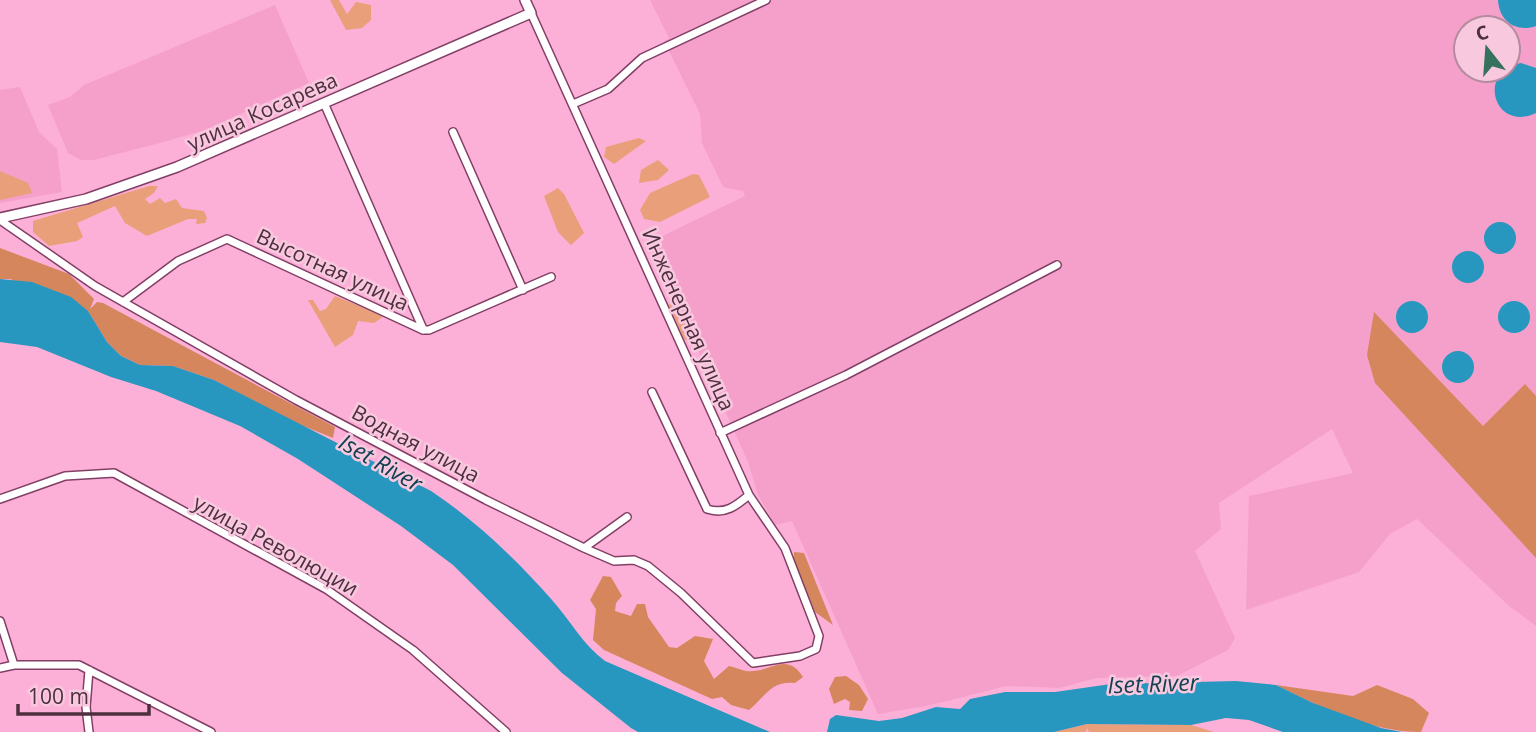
<svg xmlns="http://www.w3.org/2000/svg" width="1536" height="732" viewBox="0 0 1536 732" font-family="'Open Sans',sans-serif">
<rect width="100%" height="100%" fill="#fdb0d7"/>
<path fill="#f4a0cb" fill-rule="evenodd" d="M650 0H1536V626L1509 606 1417 519 1390 534 1359 572 1246 610 1249 496 1353 473 1332 429 1219 503 1221 529 1195 551 1235 638 1228 650 1177 676 1097 678 1059 688 1007 686 927 706 878 714 792 521 775 525 758 495 748 462 696 346 701 343 700 333 696 326 688 324 650 242 745 196 743 191 723 187 702 143 700 114 664 41 669 38ZM1466 28H1508V70H1466Z
M275 5 309 83 205 130 160 143 94 160H81L68 153 48 105 70 97 84 85Z
M20 87 39 132 57 149 62 192 0 203V90Z"/>
<path fill="#e99f79" d="M330 0H339L347 14 356 2 371 5V20L362 28 346 30Z
M639 138 646 141 614 164 604 157 606 147Z
M658 160 669 170 658 180 639 183 641 170Z
M0 171 28 183 32 193 0 200Z
M693 174 699 175 710 197 660 222 644 219 640 210 650 193Z
M149 186H158L154 193 145 199 150 204 160 198 165 203 176 199 182 208 204 211 207 218 205 223 196 224 197 219H188L147 236 125 223 115 206 77 223 83 237 77 241 49 246 33 232V221Z
M558 188 564 194 584 233 571 245 558 232 544 196Z
M335 296 384 316 374 323 358 321 353 335 335 347 308 300H313L320 311 326 309Z
M675 299 687 325 696 328 698 338 688 341 684 339 669 305Z
M1087 724 1191 725 1214 732H1089L1087 728 1086 732H1054Z"/>
<path fill="#d6865d" d="M0 248 69 274 94 299 90 309 97 302 103 303 335 427 333 438 296 423 214 380 173 366 140 365 121 356 107 342 88 311 10 279H0Z
M1374 312 1483 426 1525 384 1536 396V558L1375 383 1367 355Z
M794 552 804 553 833 625 815 612 794 562Z
M603 576 611 577 622 596 616 603 615 611 631 616 637 604H645L648 617 669 647 677 648 695 636 713 639 704 661 714 679 729 666C734 667 741 670 746 671 770 674 786 650 803 677L795 683C771 680 766 696 749 710L731 705 722 697 712 699 604 650 593 640 596 609 590 600Z
M846 676 859 685 868 699 862 711 849 710 850 702 845 699 834 704 829 689 835 677Z
M1276 685 1353 696 1377 685 1413 699 1429 713 1421 732C1370 732 1321 707 1276 685Z"/>
<path fill="#2797c0" d="M1498 0H1536V26C1516 33 1499 21 1498 0Z
M1521 63 1536 68V113C1494 133 1476 71 1521 63Z
M1484 238a16 16 0 1 1 32 0a16 16 0 1 1-32 0Z
M1452 267a16 16 0 1 1 32 0a16 16 0 1 1-32 0Z
M0 279 32 282 71 297 88 311 107 342 121 356 140 365 173 366 214 380 431 491C475 520 517 560 552 600 570 620 583 645 605 661L770 732H638L631 728 562 673 453 565 401 526 298 459 240 426 156 391 111 377 37 347 0 342Z
M1396 317a16 16 0 1 1 32 0a16 16 0 1 1-32 0Z
M1498 317a16 16 0 1 1 32 0a16 16 0 1 1-32 0Z
M1442 367a16 16 0 1 1 32 0a16 16 0 1 1-32 0Z
M1236 681 1276 685 1313 703 1381 728 1402 732H1283L1249 720 1226 718 1191 725 1087 724 1054 732H827L830 719 836 715 879 721 902 718 936 707 960 709 970 699 1005 692H1055L1111 684Z"/>
<g fill="none" stroke-linecap="round" stroke-linejoin="round">
<defs>
<path id="minor" d="M324 103 423 329
M573 104 608 89 642 58 766 0
M453 132 523 290
M0 220 95 286 296 400 486 500 584 548 614 561 634 560 648 566 681 593 753 663 800 656 816 649 819 636 785 548 749 495 531 13
M123 302 178 261 227 239 423 330
M423 330H429L551 277
M652 392 707 509C725 515 736 506 749 495
M720 433 846 375 1057 265
M0 499 65 476 114 473 326 589 413 650 506 732
M584 548 627 517
M0 621 14 665
M0 668 14 665H79L211 732
M89 732 86 707 89 670"/>
<path id="tertiary" d="M0 218 86 199 177 167 531 13 525 0"/>
</defs>
<use href="#minor" stroke="#823f64" stroke-width="10"/>
<use href="#tertiary" stroke="#823f64" stroke-width="12"/>
<use href="#minor" stroke="#fff" stroke-width="7"/>
<use href="#tertiary" stroke="#fff" stroke-width="9"/>
</g>
<g text-anchor="middle" dominant-baseline="central" stroke-width="5" stroke-linejoin="round" paint-order="stroke">
<g font-size="21" fill="#4e2f3f" stroke="#f8c8df">
<text transform="translate(262 111) rotate(-24)">улица Косарева</text>
<text transform="translate(333 269) rotate(25)">Высотная улица</text>
<text transform="translate(689 319) rotate(66)">Инженерная улица</text>
<text transform="translate(416 443) rotate(28)">Водная улица</text>
<text transform="translate(276 545) rotate(29)">улица Революции</text>
</g>
<g font-size="23" font-style="italic" fill="#124051" stroke="#f8c8df">
<text transform="translate(381 462) rotate(30)">Iset River</text>
<text transform="translate(1153 683) rotate(-2)">Iset River</text>
</g>
</g>
<g transform="translate(1487 49) rotate(343)"><circle r="33" fill="#f8c8df" stroke="#b48b9f" stroke-width="2"/>
<path d="M0-5L12 26L0 18L-12 26Z" fill="#35715c"/>
<text y="-10" font-size="19" font-weight="bold" text-anchor="middle" fill="#4e2f3f">С</text>
</g>
<path d="M18 704v10h131v-10" fill="none" stroke="#4e2f3f" stroke-width="3.5"/>
<text x="28" y="704" font-size="21" fill="#4e2f3f" stroke="#f8c8df" stroke-width="5" paint-order="stroke">100 m</text>
</svg>
